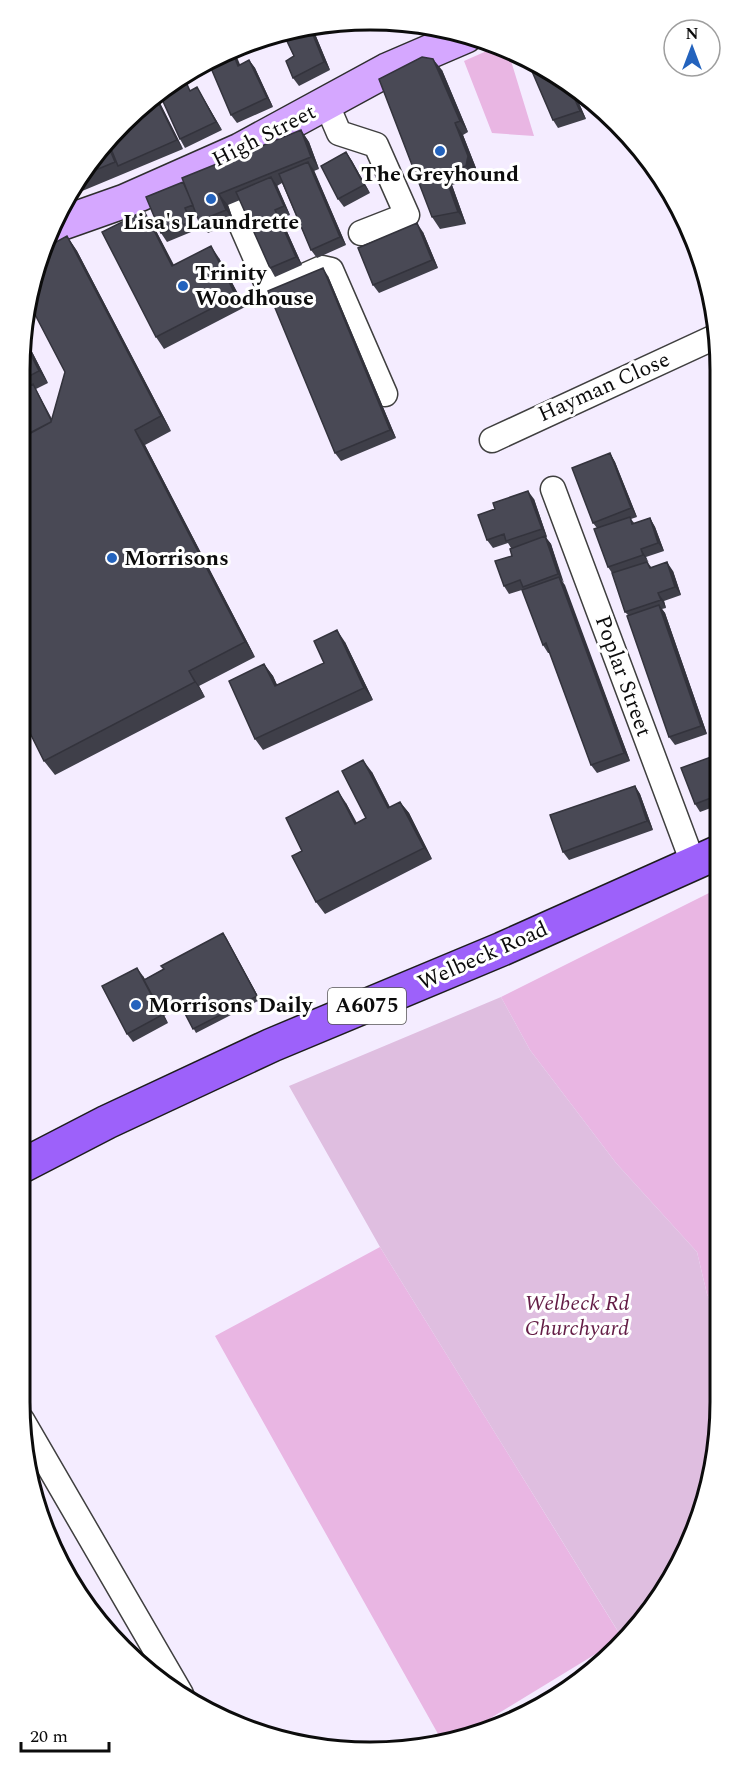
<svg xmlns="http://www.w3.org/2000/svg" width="740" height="1772" viewBox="0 0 740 1772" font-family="Spectral,serif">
<rect width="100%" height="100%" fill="#f4ecff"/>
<path fill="#e9b6e3" d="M498 46 508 51 534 136 492 133 464 61Z
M719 888 720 1325 707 1294 697 1252 616 1163 530 1050 501 997Z
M380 1247 622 1638 468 1732 442 1741 215 1336Z"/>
<path fill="#dfbee0" d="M501 997 530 1050 616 1163 697 1252 707 1294 720 1325V1402L702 1515 634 1633 624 1641 380 1247 289 1086Z"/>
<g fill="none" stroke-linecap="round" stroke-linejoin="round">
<defs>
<path id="street" d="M327 105 339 133 376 145 407 215 361 233
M232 204 270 291 322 268 331 270 385 394
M492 440 717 336
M553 489 693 863
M22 1420 181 1694"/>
<path id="secondary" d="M57 225 125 201 240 150 387 70 466 36"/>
<path id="primary" d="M20 1167 107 1122 272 1045 502 949 719 852"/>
</defs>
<use href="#street" stroke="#3f3f3f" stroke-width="27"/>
<use href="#secondary" stroke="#2e2e2e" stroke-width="36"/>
<use href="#primary" stroke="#1d1d1d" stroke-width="36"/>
<use href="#street" stroke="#fff" stroke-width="24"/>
<use href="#secondary" stroke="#d5a7ff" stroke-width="33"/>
<use href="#primary" stroke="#9d61fa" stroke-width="33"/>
</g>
<path fill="#3f3f49" d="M313 29 330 70 299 86 293 78 294 56 285 37Z
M249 60 255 68 273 107 237 123 231 115 240 65Z
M442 70 468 132 463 135 476 168 474 178 452 185 466 224 440 229 432 217Z
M571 85 586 119 558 128 553 120Z
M197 87 222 130 185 148 180 139 192 90Z
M158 99 183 149 75 194 106 139Z
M301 130 309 142 319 169 314 171 346 245 317 258 311 250 282 183 277 186 290 215 281 218 302 265 275 277 270 268 240 200 228 205 234 222 208 233 199 221 197 214 190 217 196 230 167 242 161 233 183 182Z
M346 152 352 161 370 193 344 207 338 199Z
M152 223 174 265 219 258 245 307 164 349 156 337Z
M423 232 438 268 379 293 373 285Z
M67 236 77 251 171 431 145 445 255 657 199 686 205 697 55 775 44 761 20 713V370L25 338 48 383 36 389 52 419 65 372 32 307 30 308 38 257Z
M328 276 396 438 341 461 335 453Z
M610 453 615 462 637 517 631 519 635 524 650 518 655 527 664 551 646 557 648 563 652 568 673 571 681 595 664 601 666 608 662 609 665 613 707 734 675 745 669 737 628 615 625 612 612 573 608 567 597 528 593 523Z
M534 499 547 537 546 538 551 544 563 583 630 761 597 773 591 765 550 653H548L543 645 525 589 509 594 504 586 512 556 511 548 508 543 493 548 487 540 495 509Z
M345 642 373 700 263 750 255 739 264 664 273 676 277 685 324 663Z
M719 754V805L700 812 695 804Z
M372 772 390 807 400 802 409 813 432 859 325 914 316 902 302 851 346 803 357 823 366 818Z
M635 786 640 794 653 830 569 860 563 852Z
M223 933 260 1000 196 1033 182 1007 164 1016V1015L168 1023 133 1042 127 1034 143 976 145 979 164 969Z"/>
<path fill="#33333c" d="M313 29 330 70 324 62 311 30Z
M234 50 244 74 238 66 232 51Z
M433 59 442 70 468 132 460 121Z
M249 60 255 68 273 107 267 98Z
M568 84 571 85 586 119 580 111Z
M197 87 202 96 222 130 216 122Z
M158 99 183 149 177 140 157 100Z
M455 123 463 135 476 168 474 178 466 166Z
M301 130 309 142 319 169 311 157Z
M346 152 352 161 370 193 364 185Z
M308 162 314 170 346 245 340 237Z
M444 173 452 185 466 224 458 212Z
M271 177 277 185 290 215 284 206Z
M219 194 228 205 234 222 226 210Z
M185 208 190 217 196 230 190 222Z
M275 210 281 218 302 265 296 257Z
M144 211 152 223 180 278 172 266Z
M417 223 423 232 438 268 432 260Z
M67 236 77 251 171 431 161 416Z
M211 246 219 258 245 307 236 296Z
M323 268 328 276 396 438 390 430Z
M25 338 48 383 39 371 24 341Z
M135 430 145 445 255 657 245 642Z
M610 453 615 462 637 517 631 508Z
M528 491 534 499 547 537 542 529Z
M650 518 655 527 664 551 658 543Z
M545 536 551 544 564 583 558 574Z
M641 549 646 557 649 563 643 555Z
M667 562 673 571 681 595 675 587Z
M559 577 565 585 630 761 624 753Z
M658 593 664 601 666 608 661 600Z
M659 605 665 613 707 734 701 726Z
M337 630 345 642 373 700 364 688Z
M264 664 273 676 283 698 275 686Z
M189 671 199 686 205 697 195 682Z
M363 760 372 772 396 820 388 808Z
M635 786 640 794 653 830 647 821Z
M338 791 346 803 363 836 355 824Z
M400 802 409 813 432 859 424 848Z
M223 933 226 937 260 1000 257 996Z
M137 968 143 976 168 1023 162 1015Z"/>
<path fill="#494955" stroke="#33333c" stroke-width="1.5" d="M311 30 324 62 293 78 286 61 294 56 285 37Z
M232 51 238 66 249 60 267 98 231 115 208 61 215 56Z
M422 57 433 59 460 121 455 123 468 156 466 166 444 173 458 212 432 217 379 79Z
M528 62 568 84 580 111 553 120Z
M186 82 190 91 197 87 216 122 180 139 161 97 174 87Z
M157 100 177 140 118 166 107 139Z
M301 130 311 157 219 194 226 210 199 221 182 178Z
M106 140 115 162 86 174Z
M346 152 364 185 338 199 321 166Z
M308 162 340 237 311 250 279 174Z
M271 177 284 206 275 210 296 257 270 268 236 192Z
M183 182 193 205 185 208 190 222 161 233 146 197Z
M144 211 172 266 211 246 236 296 156 337 102 232Z
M417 223 432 260 373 285 358 248Z
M67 236 161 416 135 430 245 642 189 671 195 682 44 761 20 713V438L51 422 65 372 30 305 38 257 43 249Z
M323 268 390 430 335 453 268 291Z
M24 341 39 371 20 381V370Z
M33 384 51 420V422L20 439V391Z
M610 453 631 508 593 523 572 468Z
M528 491 542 529 506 541 504 534 487 540 478 515 495 509 493 503Z
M630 517 632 524 650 518 658 543 641 549 643 555 608 567 594 529Z
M545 536 558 574 523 587 520 580 504 586 495 561 512 556 510 549Z
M647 562 650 568 667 562 675 587 658 593 661 600 625 612 612 573Z
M559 577 624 753 591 765 546 643 543 645 522 590Z
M659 605 701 726 669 737 627 616Z
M337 630 364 688 255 739 229 681 264 664 275 686 324 663 314 641Z
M719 754V795L695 804 681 768Z
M363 760 388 808 400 802 424 848 316 902 292 856 302 851 286 818 338 791 355 824 366 818 342 771Z
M635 786 647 821 563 852 550 815Z
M223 933 257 996 193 1029 179 1002 161 1012 144 980 164 969 161 966Z
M137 968 162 1015 127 1034 102 986Z"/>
<g fill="#2463bd" stroke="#fff" stroke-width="2">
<circle cx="440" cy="151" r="6"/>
<circle cx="211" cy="199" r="6"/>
<circle cx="183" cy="286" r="6"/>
<circle cx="112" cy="558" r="6"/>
<circle cx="136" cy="1005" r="6"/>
</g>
<g text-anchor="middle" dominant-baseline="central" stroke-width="6" stroke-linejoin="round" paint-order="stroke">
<rect fill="#fff" stroke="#555" stroke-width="1.5" x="328" y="988" width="78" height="36" rx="4.5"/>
<g font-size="21" font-weight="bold" fill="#0c0c0c">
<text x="367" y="1006">A6075</text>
</g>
<g font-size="22" fill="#0c0c0c" stroke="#fff">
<text transform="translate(264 136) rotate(-27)">High Street</text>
<text transform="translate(604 387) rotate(-24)">Hayman Close</text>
<text transform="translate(623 676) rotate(70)">Poplar Street</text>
<text transform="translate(483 956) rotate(-24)">Welbeck Road</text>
</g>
<g font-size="22" font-weight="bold" fill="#0c0c0c" stroke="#fff" text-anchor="start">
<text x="440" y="174" text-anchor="middle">The Greyhound</text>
<text x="211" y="222" text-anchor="middle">Lisa's Laundrette</text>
<text x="195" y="273">Trinity<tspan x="195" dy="25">Woodhouse</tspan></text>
<text x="124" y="558">Morrisons</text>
<text x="148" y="1005">Morrisons Daily</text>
</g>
<g font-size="22" font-style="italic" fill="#641d46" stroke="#fff">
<text x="577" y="1303">Welbeck Rd<tspan x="577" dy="25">Churchyard</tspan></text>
</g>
</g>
<path d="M0 0H740V1772H0ZM370 30H370A340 340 0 0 1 710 370V1402A340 340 0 0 1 370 1742H370A340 340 0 0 1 30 1402V370A340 340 0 0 1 370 30Z" fill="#fff" fill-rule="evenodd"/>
<path fill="none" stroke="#0c0c0c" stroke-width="3" d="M370 30H370A340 340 0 0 1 710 370V1402A340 340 0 0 1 370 1742H370A340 340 0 0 1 30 1402V370A340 340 0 0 1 370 30Z"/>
<g transform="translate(692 48)"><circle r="28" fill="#ffffff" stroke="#9e9e9e" stroke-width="1.5"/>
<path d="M0-4.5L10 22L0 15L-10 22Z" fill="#2463bd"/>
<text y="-9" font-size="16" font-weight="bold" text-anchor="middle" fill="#0c0c0c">N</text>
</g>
<path d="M21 1742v9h88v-9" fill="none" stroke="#0c0c0c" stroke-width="3"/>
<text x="30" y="1742" font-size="18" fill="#0c0c0c" stroke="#ffffff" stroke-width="4.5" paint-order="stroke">20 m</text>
</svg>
